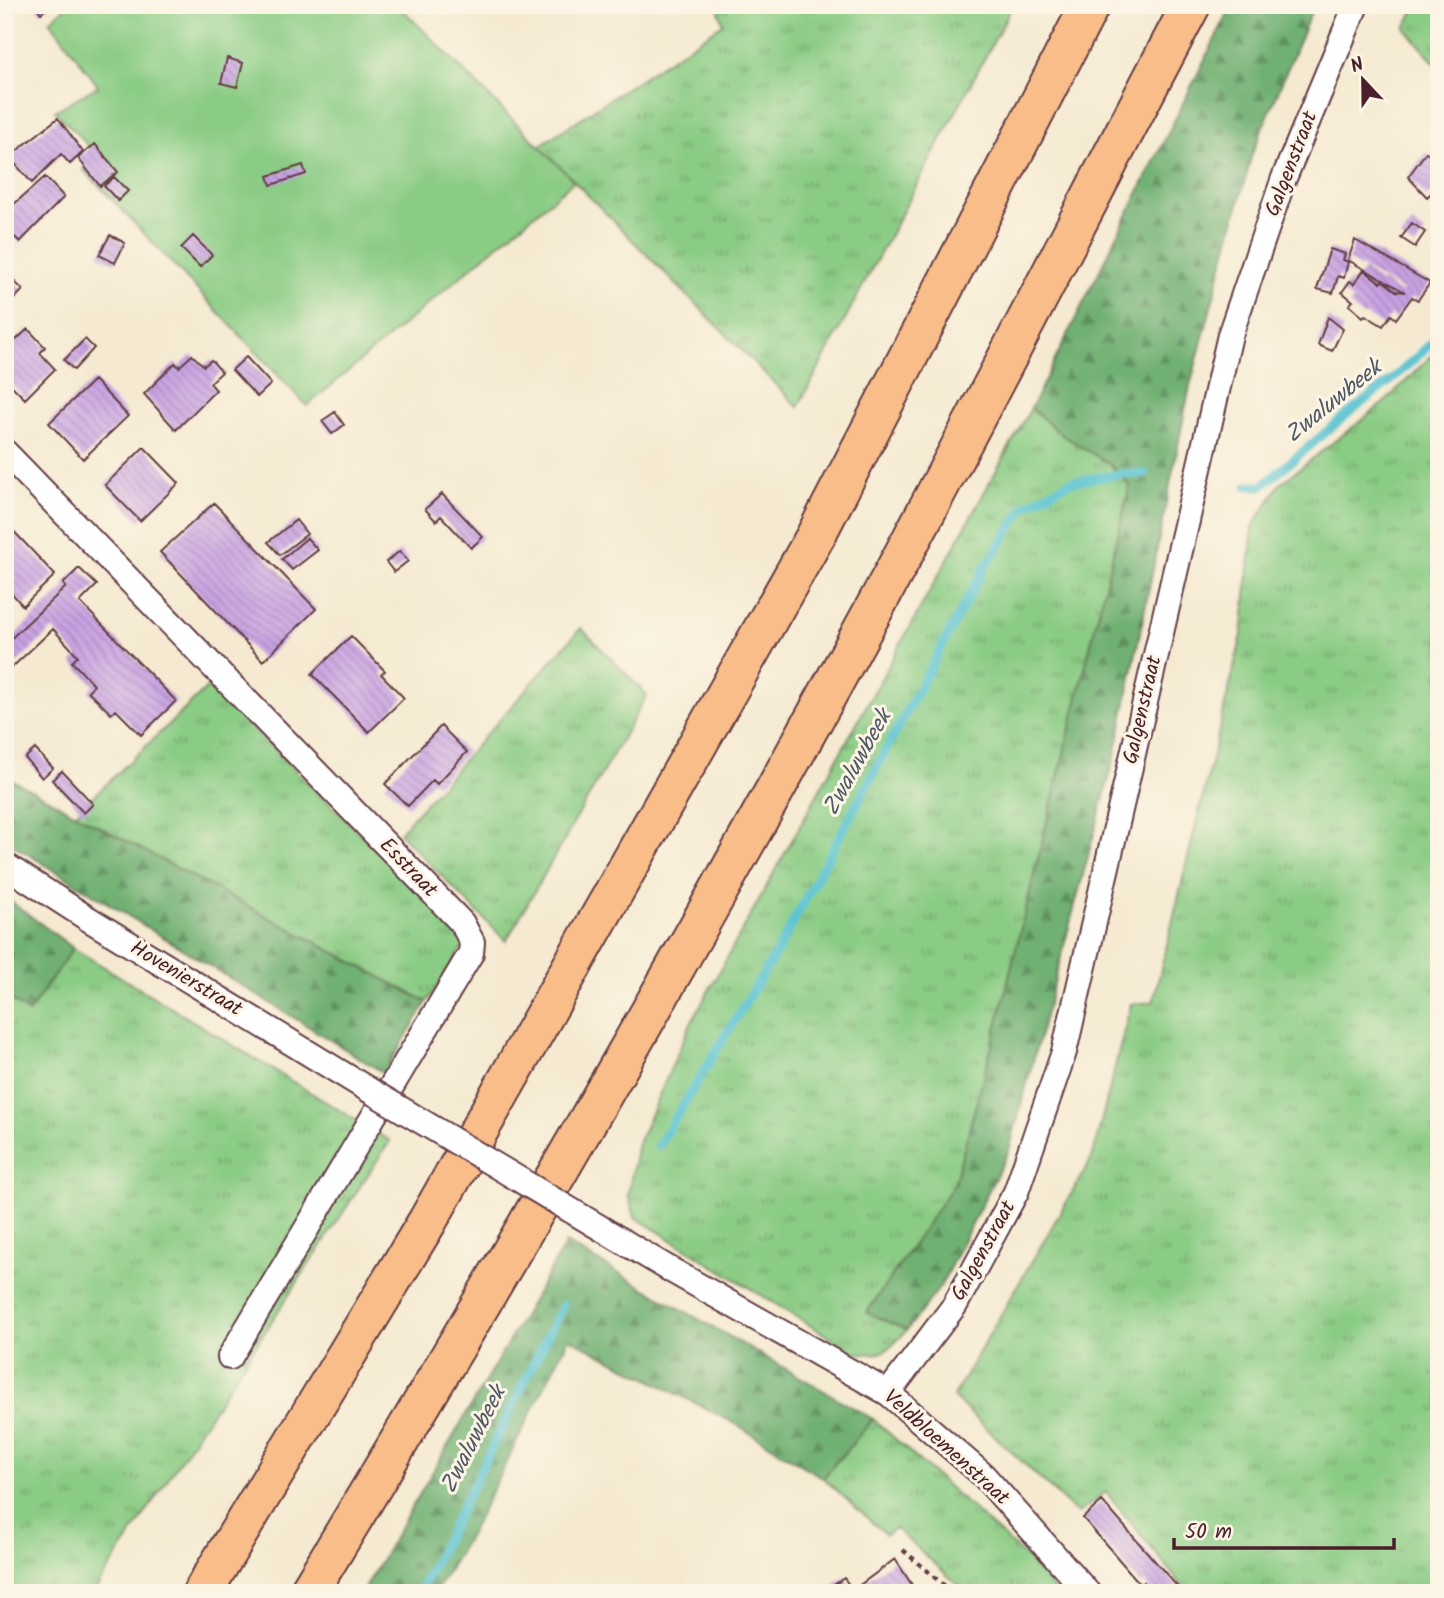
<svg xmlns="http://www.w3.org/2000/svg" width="1444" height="1598" viewBox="0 0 1444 1598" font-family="Kalam,sans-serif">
<defs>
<pattern id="grass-tufts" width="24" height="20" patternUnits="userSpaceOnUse" patternTransform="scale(1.75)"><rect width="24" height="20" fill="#8acc84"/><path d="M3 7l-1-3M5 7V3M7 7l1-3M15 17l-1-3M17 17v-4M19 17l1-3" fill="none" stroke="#73a56c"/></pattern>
<pattern id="forest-firs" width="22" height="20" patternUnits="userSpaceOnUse" patternTransform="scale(1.75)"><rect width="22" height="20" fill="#6fb072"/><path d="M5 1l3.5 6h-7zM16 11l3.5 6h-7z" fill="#5d8f5e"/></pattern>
<pattern id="building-back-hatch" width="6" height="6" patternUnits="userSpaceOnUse" patternTransform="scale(1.75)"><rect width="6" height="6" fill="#c8a2e3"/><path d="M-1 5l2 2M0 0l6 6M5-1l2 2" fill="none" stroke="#a483b8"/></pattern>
</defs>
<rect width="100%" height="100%" fill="#fcf5e5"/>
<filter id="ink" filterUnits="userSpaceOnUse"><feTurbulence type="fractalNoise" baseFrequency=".0143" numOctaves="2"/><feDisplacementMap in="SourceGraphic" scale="14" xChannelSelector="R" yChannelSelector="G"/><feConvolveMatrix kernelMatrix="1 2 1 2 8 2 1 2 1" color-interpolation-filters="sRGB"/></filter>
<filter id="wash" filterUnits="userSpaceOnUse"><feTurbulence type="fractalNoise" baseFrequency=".00686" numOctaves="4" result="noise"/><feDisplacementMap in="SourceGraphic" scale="28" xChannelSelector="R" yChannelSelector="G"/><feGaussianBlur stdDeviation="1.57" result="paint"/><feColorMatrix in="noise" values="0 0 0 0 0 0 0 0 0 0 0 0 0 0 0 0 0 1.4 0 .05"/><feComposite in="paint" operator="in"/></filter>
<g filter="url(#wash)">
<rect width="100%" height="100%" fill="#f5ead1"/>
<path fill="url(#grass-tufts)" stroke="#6a7658" stroke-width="2" d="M717 5H1013L798 407 539 146 723 24Z
M1416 5H1439V68L1405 28Z
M1439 348V1593H1188L1106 1492 1078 1514 953 1397 1092 1158 1131 1004 1153 1002 1242 635 1253 526 1280 484 1386 401Z
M1031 408 1062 435 1111 465 1130 485 992 1046 954 1185 867 1312 907 1330C886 1352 886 1356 855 1353L635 1217 628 1195 638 1143 691 1023Z
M581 628 647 695 506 941 399 833Z
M209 686 462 933 466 942 427 1002 75 814Z
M73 948 390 1141 93 1593H5V995L29 1012Z
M873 1419 1028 1559 1058 1593H967L895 1528 886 1535 823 1478Z"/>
<path fill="url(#forest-firs)" stroke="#5c684e" stroke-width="2" d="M1232 5H1314L1252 154 1190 386 1115 756 1009 1150 940 1287 907 1330 867 1313 954 1184 992 1046 1130 485 1111 465 1062 435 1031 408Z
M5 776 427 1002 384 1073 5 840Z
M5 897 73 948 28 1013 5 994Z
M566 1243 873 1419 823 1478 734 1423 569 1338 471 1532 435 1593H362Z"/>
<path fill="#8acc84" stroke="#6a7658" stroke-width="2" d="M68 5H398L574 181 307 406 83 169 97 155 55 111 98 86 50 21Z"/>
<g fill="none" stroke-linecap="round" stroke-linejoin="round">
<path stroke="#57c2d1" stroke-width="9" d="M1247 486H1262L1345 416 1394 378 1439 336
M658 1146 779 948 983 570 1025 506 1070 482 1121 474H1145
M419 1593 563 1305"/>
</g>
<g id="blocks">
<path fill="url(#building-back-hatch)" d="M35 5H51L41 13Z
M227 58 243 63 237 87 221 83Z
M58 118 83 152 70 164 61 154 32 183 9 157Z
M95 144 118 172 100 186 78 158Z
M1426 152 1439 165V186L1427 197 1408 177Z
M303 165 306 174 271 185 268 176Z
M45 177 64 197 20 242 5 228V212Z
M114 177 128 191 118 201 104 186Z
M1412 223 1425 232 1415 247 1401 238Z
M110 235 125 243 115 263 99 255Z
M193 236 212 255 200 267 181 248Z
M1355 240 1430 283 1418 300 1412 297 1396 319 1391 315 1383 326 1365 315 1363 317 1349 305 1353 301 1342 292 1350 281 1354 284 1364 270 1381 283 1382 280 1396 291 1405 292 1348 260Z
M1330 249 1345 254 1343 260 1348 262 1344 278 1338 276 1333 293 1317 289Z
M5 272 23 290 5 308Z
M1328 317 1343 329 1332 351 1318 345Z
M28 329 45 347 40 353 55 369 25 399 5 379V350Z
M85 339 94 348 74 370 64 360Z
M192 355 204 366 211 360 222 372 210 383 216 390 176 430 144 394 175 363 179 367Z
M246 357 271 384 257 397 232 370Z
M94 380 128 416 83 459 49 423Z
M335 412 344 425 332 434 322 421Z
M144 447 179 483 140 521 105 485Z
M442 494 483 537 471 548 441 516 436 521 425 509Z
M214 503 316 609 263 661 160 552Z
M296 520 307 534 280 555 268 542Z
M5 522 55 575 23 606 9 590 5 593Z
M307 538 318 550 292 570 282 559Z
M400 551 408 561 394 572 386 562Z
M79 568 97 585 80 602 176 701 141 735 116 710 111 714 88 691 94 685 72 662 78 656 53 629 5 674V644L66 587 63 584Z
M351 636 385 671 381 674 404 698 369 732 312 674Z
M441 726 467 752 437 784 433 780 408 806 385 784Z
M35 749 53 768 42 778 25 758Z
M62 771 93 804 84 813 52 780Z
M1102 1501 1183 1593H1151L1144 1582 1141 1585 1083 1518Z
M895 1559 914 1588 907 1593H822L844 1578 853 1590Z"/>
</g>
</g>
<g filter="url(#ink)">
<use href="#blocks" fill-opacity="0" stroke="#643d44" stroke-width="2"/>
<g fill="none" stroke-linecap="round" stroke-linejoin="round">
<defs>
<path id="minor" d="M5 452 462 923 472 942 471 953 230 1357
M5 865 87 918 369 1090
M671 1270 888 1393 983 1475 1088 1593
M888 1393 955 1305 1016 1192 1064 1052 1230 335 1284 178 1356 5"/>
<path id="motorway" d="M202 1593 427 1222 815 537 1090 5
M308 1593C507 1265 699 933 881 596 987 400 1087 202 1191 5"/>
</defs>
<use href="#minor" stroke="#643d44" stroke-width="28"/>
<use href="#motorway" stroke="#643d44" stroke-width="42"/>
<path stroke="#643d44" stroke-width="4.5" stroke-dasharray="5 5" stroke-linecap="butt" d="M903 1550 953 1593"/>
<use href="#minor" stroke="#fff" stroke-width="24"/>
<use href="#motorway" stroke="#f8bd89" stroke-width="38"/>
<defs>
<path id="minor-bridge" d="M369 1090 671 1270"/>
</defs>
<use href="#minor-bridge" stroke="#643d44" stroke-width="28" stroke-linecap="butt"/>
<use href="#minor-bridge" stroke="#fff" stroke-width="24"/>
</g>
</g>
<g text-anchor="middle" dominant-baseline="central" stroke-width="6" stroke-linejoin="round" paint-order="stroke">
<g font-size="21" fill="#4a1f2b" stroke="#fcf5e5">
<text transform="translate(1292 164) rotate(-69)">Galgenstraat</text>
<text transform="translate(1143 710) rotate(-77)">Galgenstraat</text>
<text transform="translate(408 868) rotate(46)">Esstraat</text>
<text transform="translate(186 979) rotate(31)">Hovenierstraat</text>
<text transform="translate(984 1251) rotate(-61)">Galgenstraat</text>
<text transform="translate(946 1448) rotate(42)">Veldbloemenstraat</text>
</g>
<g font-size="23" font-style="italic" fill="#4f5865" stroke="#fcf5e5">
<text transform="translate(1334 402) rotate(-39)">Zwaluwbeek</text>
<text transform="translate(858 763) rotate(-61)">Zwaluwbeek</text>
<text transform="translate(474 1440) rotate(-63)">Zwaluwbeek</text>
</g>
</g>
<rect width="1444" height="1598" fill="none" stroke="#fcf5e5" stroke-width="28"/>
<g transform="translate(1363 80) rotate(338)" stroke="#fcf5e5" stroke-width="5" paint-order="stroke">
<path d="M0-5L12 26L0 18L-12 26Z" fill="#4a1f2b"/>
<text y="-10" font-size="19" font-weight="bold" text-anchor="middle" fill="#4a1f2b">N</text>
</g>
<path d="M1174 1538v10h220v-10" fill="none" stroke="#4a1f2b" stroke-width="3.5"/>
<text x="1185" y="1538" font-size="21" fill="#4a1f2b" stroke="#fcf5e5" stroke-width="5" paint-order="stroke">50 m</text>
</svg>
